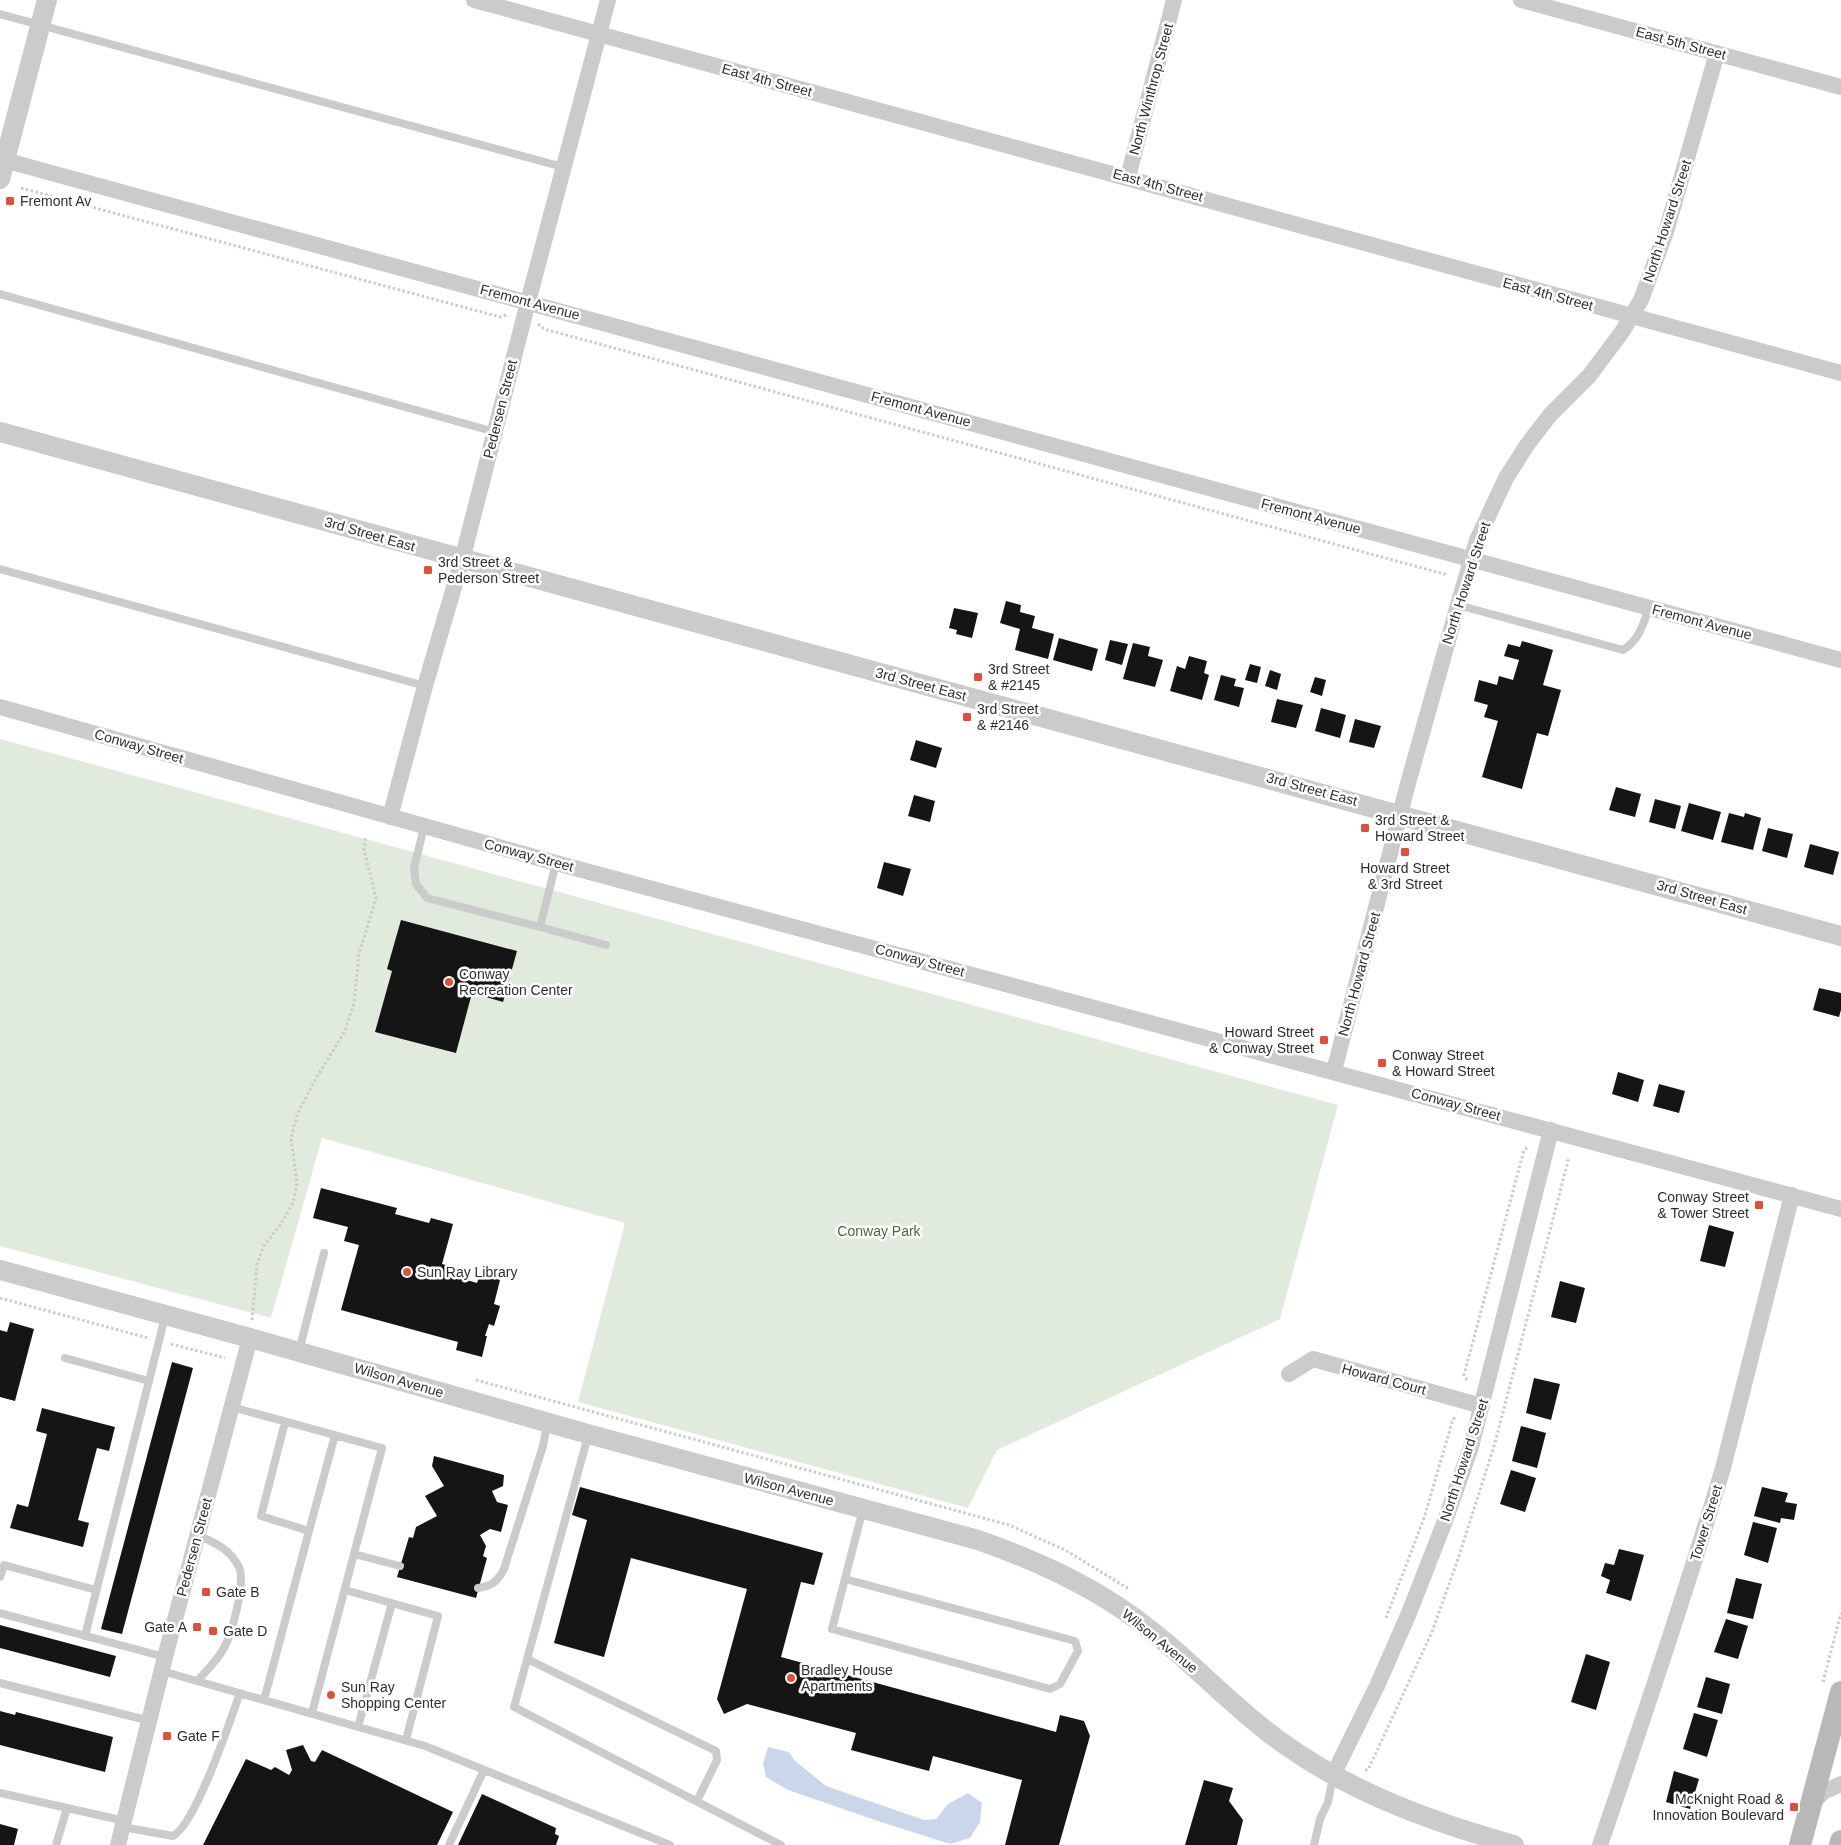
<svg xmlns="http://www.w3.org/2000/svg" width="1841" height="1845" viewBox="0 0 1841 1845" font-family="Arial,sans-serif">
<rect width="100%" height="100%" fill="#fff"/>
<path fill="#e1ebdd" d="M0 739 1338 1105 1280 1319 997 1450 968 1508 578 1402 625 1223 322 1138 271 1318 0 1246Z"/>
<path fill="#cad7ea" d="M768 1747 789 1752 795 1761 826 1786 924 1820 936 1819 948 1804 968 1793 982 1803 980 1822 970 1838 950 1844 881 1822 788 1790 766 1777 763 1763Z"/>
<path fill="#151515" d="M1006 601 1021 605 1020 612 1035 616 1032 628 1054 634 1048 659 1015 650 1020 629 1000 623Z
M954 608 978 613 972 638 956 634 957 630 949 628Z
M1059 638 1098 649 1092 671 1053 660Z
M1110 640 1128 644 1122 665 1105 660Z
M1522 641 1553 650 1543 685 1561 690 1548 736 1537 733 1522 789 1482 777 1498 721 1484 717 1488 705 1474 701 1479 680 1497 685 1499 676 1513 680 1519 660 1504 656 1508 644 1520 647Z
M1133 643 1150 647 1148 656 1163 660 1155 687 1123 679Z
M1189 656 1207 661 1204 673 1209 675 1202 700 1170 691 1177 666 1185 669Z
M1250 664 1261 667 1257 683 1245 680Z
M1270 670 1281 674 1277 690 1265 686Z
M1221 675 1236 679 1234 686 1244 688 1239 707 1214 700Z
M1315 677 1326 680 1322 696 1310 692Z
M1277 699 1303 705 1296 728 1271 722Z
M1321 708 1346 715 1340 738 1315 731Z
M1355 719 1381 726 1374 748 1349 742Z
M916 740 942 748 936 768 910 760Z
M1616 787 1641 794 1635 817 1609 810Z
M914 795 935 801 930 822 908 816Z
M1655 799 1681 806 1675 829 1649 822Z
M1689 803 1721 812 1713 840 1681 831Z
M1729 813 1744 817 1745 813 1761 818 1753 850 1721 842Z
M1768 828 1793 834 1787 858 1762 851Z
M1810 844 1839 852 1833 875 1804 867Z
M884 862 911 869 903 896 877 888Z
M401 920 517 951 503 1002 472 993 456 1053 375 1032 392 971 387 969Z
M1819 988 1841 993V1010L1839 1017 1813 1010Z
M1618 1072 1644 1080 1638 1102 1612 1094Z
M1659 1084 1685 1091 1679 1113 1653 1106Z
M321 1188 397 1208 395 1214 429 1223 431 1218 453 1224 442 1264 463 1269 460 1278 477 1283 480 1274 500 1280 494 1304 500 1306 494 1326 489 1324 485 1336H487L482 1357 456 1350 458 1342 341 1310 359 1245 344 1241 348 1227 313 1218Z
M1709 1225 1734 1232 1725 1267 1700 1261Z
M1560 1281 1585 1288 1576 1323 1551 1317Z
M10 1322 34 1329 15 1401 0 1397V1330L7 1332Z
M172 1362 193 1368 122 1634 101 1629Z
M1534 1378 1560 1384 1551 1420 1526 1413Z
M42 1408 115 1427 109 1451 97 1448 78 1520 89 1523 83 1547 10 1528 17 1504 28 1507 47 1434 36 1431Z
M1521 1426 1546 1433 1537 1468 1512 1461Z
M434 1456 504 1475 503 1486 492 1491 497 1502 508 1505 501 1532 490 1529 480 1535 486 1546 483 1556 487 1558 476 1598 397 1577 409 1537 413 1538 416 1527 437 1516 425 1496 444 1486 432 1466Z
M1511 1470 1536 1478 1525 1512 1500 1504Z
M580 1487 823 1553 814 1585 801 1582 781 1657 1056 1732 1060 1715 1084 1721 1090 1736 1059 1845H1005L1022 1780 933 1756 929 1771 851 1750 856 1733 747 1704 724 1714 717 1699 747 1589 631 1558 604 1657 554 1643 587 1520 572 1515Z
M1762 1487 1788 1493 1785 1502 1797 1504 1794 1520 1781 1518 1780 1523 1754 1516Z
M1753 1522 1777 1528 1768 1563 1744 1555Z
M1619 1549 1644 1555 1631 1601 1606 1593 1610 1580 1601 1576 1605 1563 1614 1565Z
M1736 1578 1762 1584 1753 1619 1727 1613Z
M1726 1619 1748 1626 1738 1659 1714 1652Z
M0 1625 116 1656 110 1677 0 1648Z
M1586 1654 1610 1662 1596 1710 1571 1702Z
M1706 1677 1730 1684 1722 1714 1697 1707Z
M0 1711 15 1715 16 1712 113 1737 105 1772 0 1745Z
M1694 1713 1718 1720 1707 1757 1683 1749Z
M303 1745 311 1761 315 1762 322 1750 453 1812 437 1845H203L246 1759 271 1770 275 1767 289 1775 292 1770 286 1750Z
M1674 1771 1699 1779 1690 1809 1666 1802Z
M1204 1780 1233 1788 1229 1801 1243 1820 1237 1845H1185Z
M482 1794 556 1828 555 1834 559 1836 556 1845H458Z
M0 1824 18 1829 14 1845H0Z"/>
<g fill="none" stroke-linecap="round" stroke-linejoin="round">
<path stroke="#cbcbcb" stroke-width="3" stroke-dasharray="2.5 2.5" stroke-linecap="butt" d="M21 188 500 317 506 315
M538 324 544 329 1448 575
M0 1298 148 1338
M252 1320 257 1265 263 1247 281 1224 293 1203 297 1183 291 1138 297 1115 315 1080 345 1031 354 1003 359 954 376 898 364 849 366 836
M171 1344 225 1358
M476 1380 1009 1525 1065 1550 1129 1589
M1467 1380 1464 1375 1524 1150 1528 1147
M1386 1618 1424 1518 1453 1419 1457 1417
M1823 1682 1841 1613
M1365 1770H1368L1432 1632 1458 1559 1495 1443 1568 1161 1566 1157"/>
<path stroke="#cbcbcb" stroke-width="8" d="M0 14 563 167
M0 294 495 432
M0 569 425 686
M1458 605 1623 650C1639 640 1643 625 1649 608
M424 827 414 868 416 884 427 898 540 927 556 863
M540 927 606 945
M299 1351 324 1253
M65 1358 149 1381
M232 1407 382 1448 312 1713
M588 1436 514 1707 781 1845
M309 1531 335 1435
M354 1554 400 1566
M0 1577 4 1565 96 1590
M845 1579 1075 1641 1078 1651 1060 1684 1050 1689 832 1629 863 1509
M478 1588C492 1586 498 1581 504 1569L543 1446 547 1424
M345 1590 438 1616 406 1740
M0 1613 165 1657
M85 1636 165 1317
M527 1659 716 1751 717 1760 697 1801
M162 1671 425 1746 670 1845
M197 1681C206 1671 217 1661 224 1648 232 1633 246 1583 239 1567 230 1549 215 1543 198 1535
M0 1683 150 1721
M264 1700 309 1531 261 1516 285 1422
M358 1727 392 1603
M0 1793 125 1821
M123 1827 173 1836C196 1824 230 1721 240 1693
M56 1845 67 1808
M449 1845 484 1770
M1314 1845 1320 1819 1328 1802 1333 1777"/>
<path stroke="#cbcbcb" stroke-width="16" d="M474 0 1841 373
M1521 0 1841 87
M0 159 1841 660
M1128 177 1174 0
M0 707 556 863 1841 1209
M390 817 425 686 462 560 528 302 608 0
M1334 1071 1407 787 1458 605 1477 540 1506 478 1527 445 1550 415 1589 376 1622 332 1641 300 1666 232 1717 53
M1289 1374 1313 1359 1482 1406
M1333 1775 1377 1686 1409 1613 1445 1521 1471 1447 1551 1130
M1811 1805 1823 1792 1841 1784
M118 1845 165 1657 250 1338
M1600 1845C1643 1720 1685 1595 1723 1468L1792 1195"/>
<path stroke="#cbcbcb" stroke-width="20" d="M0 179 47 0
M0 432C613 602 1228 765 1841 936
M0 1270 250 1338 588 1434 978 1540C1041 1562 1102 1590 1154 1633 1197 1667 1233 1707 1277 1739 1349 1792 1429 1821 1514 1845"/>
<path stroke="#b8b8b8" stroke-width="22" d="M1800 1845 1841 1692
M1840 1845 1841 1841"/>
</g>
<g fill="#dd5039" stroke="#fff" stroke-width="2">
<rect x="5" y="196" width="10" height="10" rx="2.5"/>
<rect x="423" y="565" width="10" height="10" rx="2.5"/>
<rect x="973" y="672" width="10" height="10" rx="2.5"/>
<rect x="962" y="712" width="10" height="10" rx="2.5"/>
<rect x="1360" y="823" width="10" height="10" rx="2.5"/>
<rect x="1400" y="847" width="10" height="10" rx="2.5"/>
<circle cx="449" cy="982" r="5"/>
<rect x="1319" y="1035" width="10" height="10" rx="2.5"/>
<rect x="1377" y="1058" width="10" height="10" rx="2.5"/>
<rect x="1754" y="1200" width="10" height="10" rx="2.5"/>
<circle cx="407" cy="1272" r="5"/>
<rect x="201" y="1587" width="10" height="10" rx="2.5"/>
<rect x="192" y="1622" width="10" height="10" rx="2.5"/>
<rect x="208" y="1626" width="10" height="10" rx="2.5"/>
<circle cx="791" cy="1678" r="5"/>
<circle cx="331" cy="1695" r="5"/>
<rect x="162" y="1731" width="10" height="10" rx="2.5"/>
<rect x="1789" y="1802" width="10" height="10" rx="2.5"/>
</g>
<g text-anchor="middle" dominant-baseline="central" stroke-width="5" stroke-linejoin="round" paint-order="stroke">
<g font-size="14" fill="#2e2e2e" stroke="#fff">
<text transform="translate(1681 43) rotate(15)">East 5th Street</text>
<text transform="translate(767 80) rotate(15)">East 4th Street</text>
<text transform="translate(1151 89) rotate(-75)">North Winthrop Street</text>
<text transform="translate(1158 185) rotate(15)">East 4th Street</text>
<text transform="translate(1667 221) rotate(-72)">North Howard Street</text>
<text transform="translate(1548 294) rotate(15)">East 4th Street</text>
<text transform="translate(530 302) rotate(15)">Fremont Avenue</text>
<text transform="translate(500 409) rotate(-76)">Pedersen Street</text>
<text transform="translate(921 409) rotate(15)">Fremont Avenue</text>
<text transform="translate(1311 516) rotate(15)">Fremont Avenue</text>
<text transform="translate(370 534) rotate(16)">3rd Street East</text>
<text transform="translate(1466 583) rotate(-72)">North Howard Street</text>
<text transform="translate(1702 622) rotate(15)">Fremont Avenue</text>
<text transform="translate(921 684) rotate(15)">3rd Street East</text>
<text transform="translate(139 746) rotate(16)">Conway Street</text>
<text transform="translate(1312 789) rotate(15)">3rd Street East</text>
<text transform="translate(529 855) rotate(15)">Conway Street</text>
<text transform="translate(1702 897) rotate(16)">3rd Street East</text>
<text transform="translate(920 960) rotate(15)">Conway Street</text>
<text transform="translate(1359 974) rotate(-75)">North Howard Street</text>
<text transform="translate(1456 1104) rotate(15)">Conway Street</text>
<text transform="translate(1384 1379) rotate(15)">Howard Court</text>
<text transform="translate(399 1380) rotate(16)">Wilson Avenue</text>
<text transform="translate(1464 1460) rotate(-72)">North Howard Street</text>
<text transform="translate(789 1489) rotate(15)">Wilson Avenue</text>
<text transform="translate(1706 1523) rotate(-73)">Tower Street</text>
<text transform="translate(194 1547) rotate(-75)">Pedersen Street</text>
<text transform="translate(1160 1641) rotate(39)">Wilson Avenue</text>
</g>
<g font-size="14" fill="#2e2e2e" stroke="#fff" text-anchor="start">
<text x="20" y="201">Fremont Av</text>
<text x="438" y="562">3rd Street &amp;<tspan x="438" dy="16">Pederson Street</tspan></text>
<text x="988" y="669">3rd Street<tspan x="988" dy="16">&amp; #2145</tspan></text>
<text x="977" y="709">3rd Street<tspan x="977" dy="16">&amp; #2146</tspan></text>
<text x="1375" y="820">3rd Street &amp;<tspan x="1375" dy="16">Howard Street</tspan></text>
<text x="1405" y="868" text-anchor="middle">Howard Street<tspan x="1405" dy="16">&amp; 3rd Street</tspan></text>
<text x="459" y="974">Conway<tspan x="459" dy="16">Recreation Center</tspan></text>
<text x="1314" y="1032" text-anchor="end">Howard Street<tspan x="1314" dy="16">&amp; Conway Street</tspan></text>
<text x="1392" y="1055">Conway Street<tspan x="1392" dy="16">&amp; Howard Street</tspan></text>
<text x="1749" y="1197" text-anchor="end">Conway Street<tspan x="1749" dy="16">&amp; Tower Street</tspan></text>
<text x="417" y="1272">Sun Ray Library</text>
<text x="216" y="1592">Gate B</text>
<text x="187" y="1627" text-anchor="end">Gate A</text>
<text x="223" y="1631">Gate D</text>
<text x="801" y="1670">Bradley House<tspan x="801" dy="16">Apartments</tspan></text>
<text x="341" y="1687">Sun Ray<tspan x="341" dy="16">Shopping Center</tspan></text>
<text x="177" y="1736">Gate F</text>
<text x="1784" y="1799" text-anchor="end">McKnight Road &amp;<tspan x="1784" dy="16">Innovation Boulevard</tspan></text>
</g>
<g font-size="14" fill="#49683e" stroke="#fff">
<text x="879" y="1231">Conway Park</text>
</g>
</g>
</svg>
